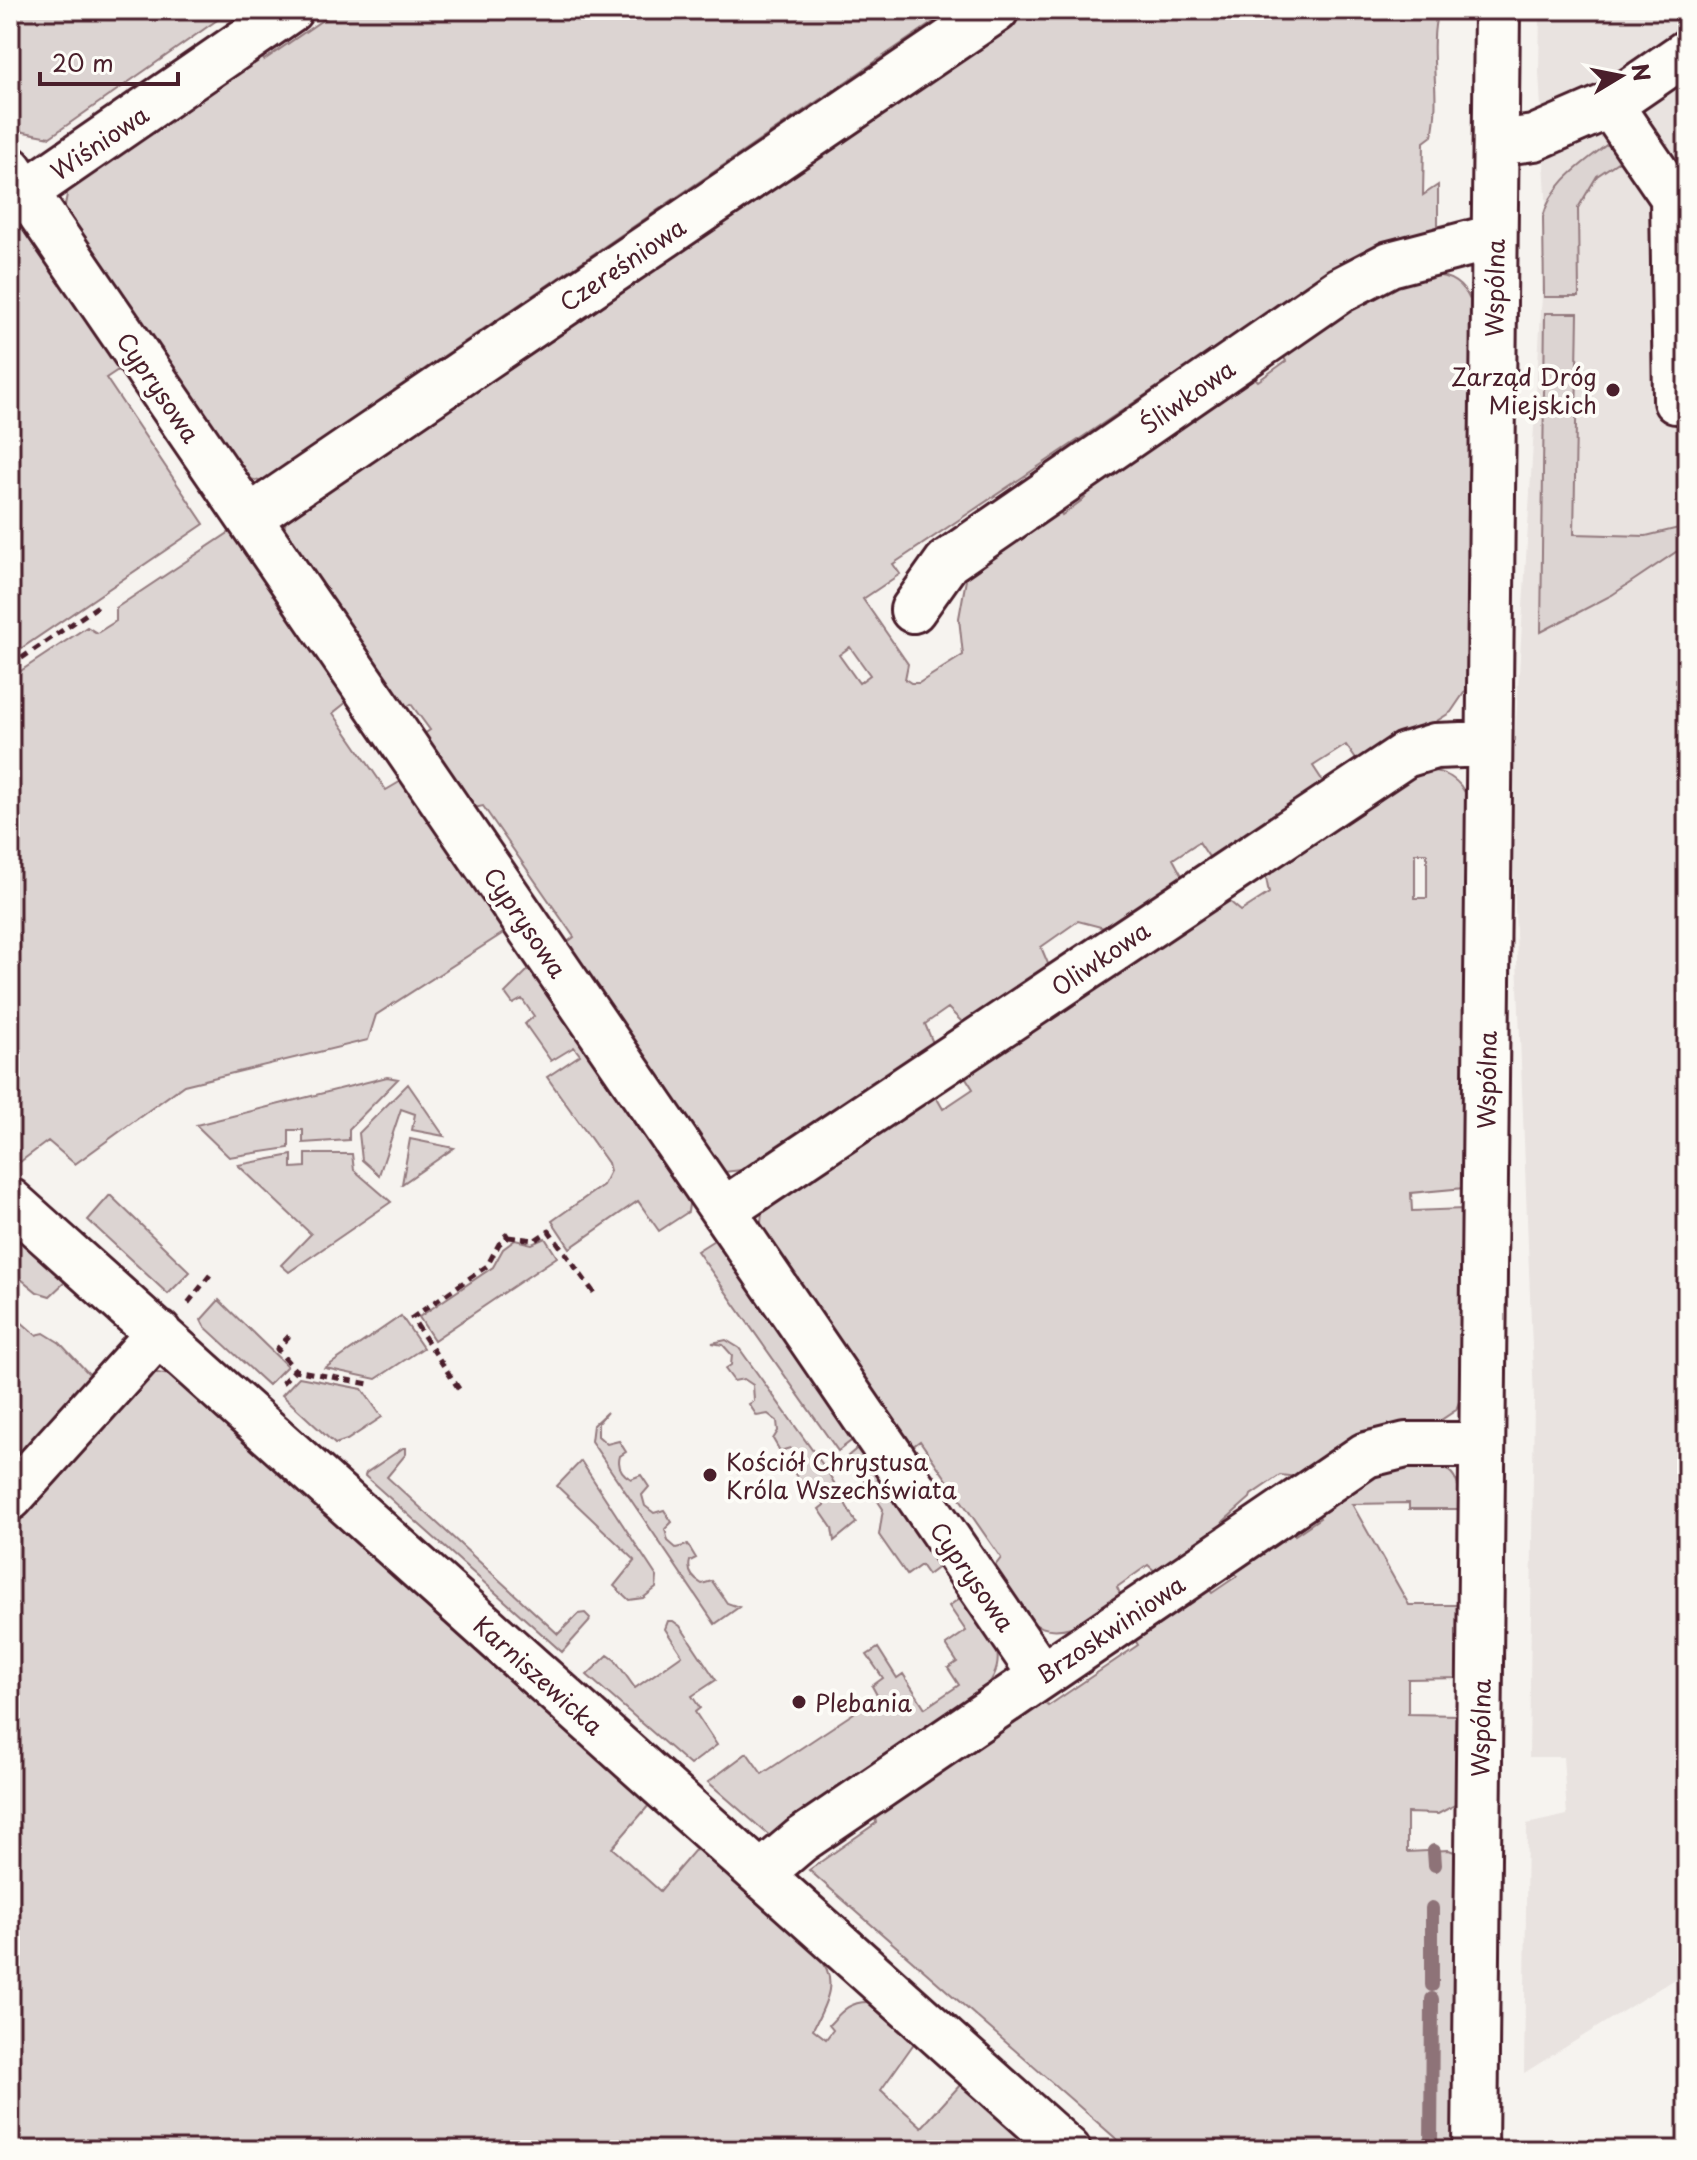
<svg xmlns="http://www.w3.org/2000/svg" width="1697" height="2160" viewBox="0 0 1697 2160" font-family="'Playpen Sans',sans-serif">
<rect width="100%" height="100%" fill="#f6f3ef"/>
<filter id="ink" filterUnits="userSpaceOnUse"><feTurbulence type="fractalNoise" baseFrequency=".0125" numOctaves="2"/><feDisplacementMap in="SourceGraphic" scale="16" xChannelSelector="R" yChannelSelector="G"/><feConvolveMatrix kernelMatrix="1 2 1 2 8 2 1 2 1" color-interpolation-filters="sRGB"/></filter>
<g filter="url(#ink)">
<path fill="#e9e3e0" d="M1540 10H1687V1971L1524 2073 1527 1824 1567 1815 1563 1757H1529L1534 1400 1511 804 1547 214 1539 72Z"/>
<path fill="#dcd4d2" stroke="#937a7e" stroke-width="2" fill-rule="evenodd" d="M10 10H230V11L50 137 19 131 10 118Z
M337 10H951L394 390 395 400 271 480 263 482 246 478 63 216 68 189 259 52 264 60Z
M1033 10H1425L1426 14 1437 10H1452L1451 14 1436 19C1429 58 1441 97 1432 136L1424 142 1423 195 1438 185V226L1430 235 1189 375 1184 369 893 564 900 574 863 599 908 664 905 679 911 683H919L963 655 959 618 967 574 1057 507 1062 515 1085 498 1080 491 1253 376 1258 381 1286 361 1281 353C1320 327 1439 228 1471 302L1468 687 1451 712 1362 768 1346 745 1313 766 1328 789 1215 866 1199 842 1173 859 1186 883 1116 931 1078 921 1041 947 1052 973 968 1028 948 1008 925 1024 936 1050 751 1169 724 1172 716 1169 561 947 574 937 483 806 474 808 418 738 430 730 411 704 399 712 282 535 289 511ZM850 647 870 675 859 683 839 655Z
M1610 142 1628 155 1597 176 1578 208 1579 297H1544L1543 217C1552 182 1584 163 1610 142Z
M18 217 121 368 106 378 204 524 10 656V223Z
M1545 313H1578L1574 534 1646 536 1687 526V549L1676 552 1612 595 1541 632Z
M233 530 348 701 333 713 386 790 403 780 508 930 376 1015 368 1040 184 1085 75 1164 48 1141 20 1162 10 1153V678L87 627 97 633 116 621V608Z
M1426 770C1444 771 1460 779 1467 797L1464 1188 1411 1193 1412 1211 1463 1209 1461 1396 1456 1410 1435 1424 1298 1477 1280 1475 1251 1495 1250 1498 1224 1521 1215 1535 1158 1574 1148 1565 1117 1587 1122 1598C1092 1617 1062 1644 1027 1620L991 1571 1001 1558 920 1441 908 1450 760 1233 763 1202 931 1088 943 1109 973 1089 961 1070 1222 895 1241 911 1269 893 1264 868 1391 782ZM1415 853H1427V898H1415Z
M533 965 690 1197 688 1212 659 1231 638 1201 570 1248 552 1221 603 1185 610 1171 608 1163 547 1077 580 1055 574 1047 551 1061 525 1024 534 1016 522 999 513 1004 505 993Z
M387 1077 398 1079 349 1129V1140L303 1143V1130H289V1148L229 1157 196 1125Z
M408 1084 444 1136 412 1130 415 1114 401 1109 379 1175 362 1160 359 1133Z
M410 1139 454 1148 402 1184Z
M306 1154H352L354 1170 391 1202 289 1272 281 1265 311 1234 238 1165 292 1155V1168L306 1167Z
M110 1195 190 1272 168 1294 88 1220Z
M10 1231 66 1281 50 1296 37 1292 10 1270Z
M719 1237 855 1438 838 1451 697 1251Z
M545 1238 557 1257 434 1340 419 1317 493 1267 503 1249 515 1240 532 1244Z
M219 1300 287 1366 268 1385 204 1326 201 1320Z
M10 1304 21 1318 20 1321 36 1335 44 1333 60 1343 90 1375V1383L10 1472Z
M401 1316 423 1348 420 1350 376 1379 325 1368Z
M726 1340 739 1348 828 1472 856 1523 834 1541 832 1528 819 1509 824 1505 822 1490 809 1482 803 1486 795 1474 800 1470C803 1460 799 1454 790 1448L780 1451 773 1439 778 1431 777 1421 768 1414 757 1416 749 1404 754 1401 753 1385 744 1379 734 1381 725 1369 731 1365 732 1355 723 1345 712 1343Z
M150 1372 171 1375 650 1804 612 1848 660 1891 694 1851 699 1849 819 1957C840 1981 825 2005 813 2029L826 2039 833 2030 829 2025C842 2011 850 2001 870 2002L915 2042 881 2090 922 2127 961 2084 1033 2150H10V1524L114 1408Z
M299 1377 362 1389 382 1417 347 1440 335 1444 282 1395Z
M607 1412 598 1423V1436L607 1444 619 1441 626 1452 620 1456C617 1466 622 1474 631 1479L641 1475 649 1487 642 1495 645 1506 654 1513 664 1510 672 1522 665 1529 668 1541 676 1548 688 1545 696 1558 690 1561C687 1572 693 1579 702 1584L712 1581 727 1603 739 1607 715 1624 591 1441 593 1425Z
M861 1445 944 1563 928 1575 921 1565 907 1575 879 1535 883 1509 848 1456Z
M403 1448H406V1454L387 1477 558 1634 578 1614 585 1613 590 1618 589 1622 562 1652 365 1476 366 1473Z
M581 1461 657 1577 656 1588 643 1598 629 1600 614 1586 635 1560 557 1486Z
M1403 1464C1442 1466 1461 1462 1460 1509H1409V1503L1352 1504 1409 1605H1459V1678L1408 1679V1714L1458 1715 1457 1804 1438 1814 1407 1813V1852L1449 1850 1457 1853 1453 2147 1451 2150H1129L809 1870 876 1823 874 1811 1042 1701 1048 1706 1138 1645 1132 1635 1206 1585 1212 1593 1237 1576 1232 1567 1356 1481ZM1316 1511 1320 1518 1295 1535 1291 1528Z
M964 1595C986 1628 1017 1656 982 1692L771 1837 708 1782 747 1753 762 1774 878 1697 872 1686 883 1678 867 1655 878 1648 897 1678 903 1674 925 1708 959 1685 948 1668 957 1662 946 1645 966 1631 949 1606Z
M668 1621H673L680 1626 716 1680 692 1696 700 1708 695 1712 717 1745 690 1765 587 1675 608 1655 615 1660 635 1688 682 1655 665 1629Z"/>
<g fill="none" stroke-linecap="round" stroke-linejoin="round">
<path stroke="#8e7378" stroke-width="14" d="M1434 1851 1435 1865
M1432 1985V1908
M1431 2150 1432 1999"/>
<defs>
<path id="minor" d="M1610 105 1673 197 1676 401
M1496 143 1534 138 1610 105 1687 52
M10 169 1041 1675
M26 192 290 10
M249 518 996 10
M913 610 947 562 1340 290 1390 264 1494 237
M10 1201 1068 2150
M724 1210 1405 755 1435 746 1489 744
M10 1498 159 1333
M761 1874 801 1840 1366 1455 1406 1445H1482
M1475 2150 1497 10"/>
</defs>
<use href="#minor" stroke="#4a1f2b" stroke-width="50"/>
<path stroke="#4a1f2b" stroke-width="5" stroke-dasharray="8 6" stroke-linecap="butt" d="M10 666 101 604
M508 1237 535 1240 549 1231 597 1297
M188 1303 210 1275
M289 1336 277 1349 295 1370
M282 1383 295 1370 369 1384
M459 1389 412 1318 487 1266 499 1244 508 1237 503 1230"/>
<use href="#minor" stroke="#fdfcf7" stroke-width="44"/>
</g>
</g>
<g fill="#4a1f2b" stroke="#fdfcf7" stroke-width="3">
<circle cx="1613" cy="390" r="8"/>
<circle cx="710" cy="1475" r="8"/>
<circle cx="799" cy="1702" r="8"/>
</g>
<g text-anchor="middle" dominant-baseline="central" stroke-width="8" stroke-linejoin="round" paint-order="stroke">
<g font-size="24" fill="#4a1f2b" stroke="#fdfcf7">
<text transform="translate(99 142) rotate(-34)">Wiśniowa</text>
<text transform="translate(622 264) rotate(-34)">Czereśniowa</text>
<text transform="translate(1494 288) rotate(-89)">Wspólna</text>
<text transform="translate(159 387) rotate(56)">Cyprysowa</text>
<text transform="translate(1187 396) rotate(-35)">Śliwkowa</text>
<text transform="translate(526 922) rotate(56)">Cyprysowa</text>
<text transform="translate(1100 958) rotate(-34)">Oliwkowa</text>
<text transform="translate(1486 1080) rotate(-89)">Wspólna</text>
<text transform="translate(973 1576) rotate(55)">Cyprysowa</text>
<text transform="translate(1110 1629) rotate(-34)">Brzoskwiniowa</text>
<text transform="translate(539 1675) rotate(42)">Karniszewicka</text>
<text transform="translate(1480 1728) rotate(-89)">Wspólna</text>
</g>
<g font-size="24" fill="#4a1f2b" stroke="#fdfcf7" text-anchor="start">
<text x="1597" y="376" text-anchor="end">Zarząd Dróg<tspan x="1597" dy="28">Miejskich</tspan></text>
<text x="726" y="1461">Kościół Chrystusa<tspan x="726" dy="28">Króla Wszechświata</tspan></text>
<text x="815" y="1702">Plebania</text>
</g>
</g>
<rect width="1697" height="2160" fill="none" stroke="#fdfcf7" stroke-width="40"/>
<rect x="20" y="20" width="1657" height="2120" fill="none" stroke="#4a1f2b" stroke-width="3" filter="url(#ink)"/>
<g transform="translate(1621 76) rotate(80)" stroke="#fdfcf7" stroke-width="6" paint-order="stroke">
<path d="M0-6L14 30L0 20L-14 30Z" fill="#4a1f2b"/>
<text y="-12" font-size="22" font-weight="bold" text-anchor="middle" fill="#4a1f2b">N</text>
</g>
<path d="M40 72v12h138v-12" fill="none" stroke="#4a1f2b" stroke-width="4"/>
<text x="52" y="72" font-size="24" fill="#4a1f2b" stroke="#fdfcf7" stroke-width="6" paint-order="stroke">20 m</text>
</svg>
